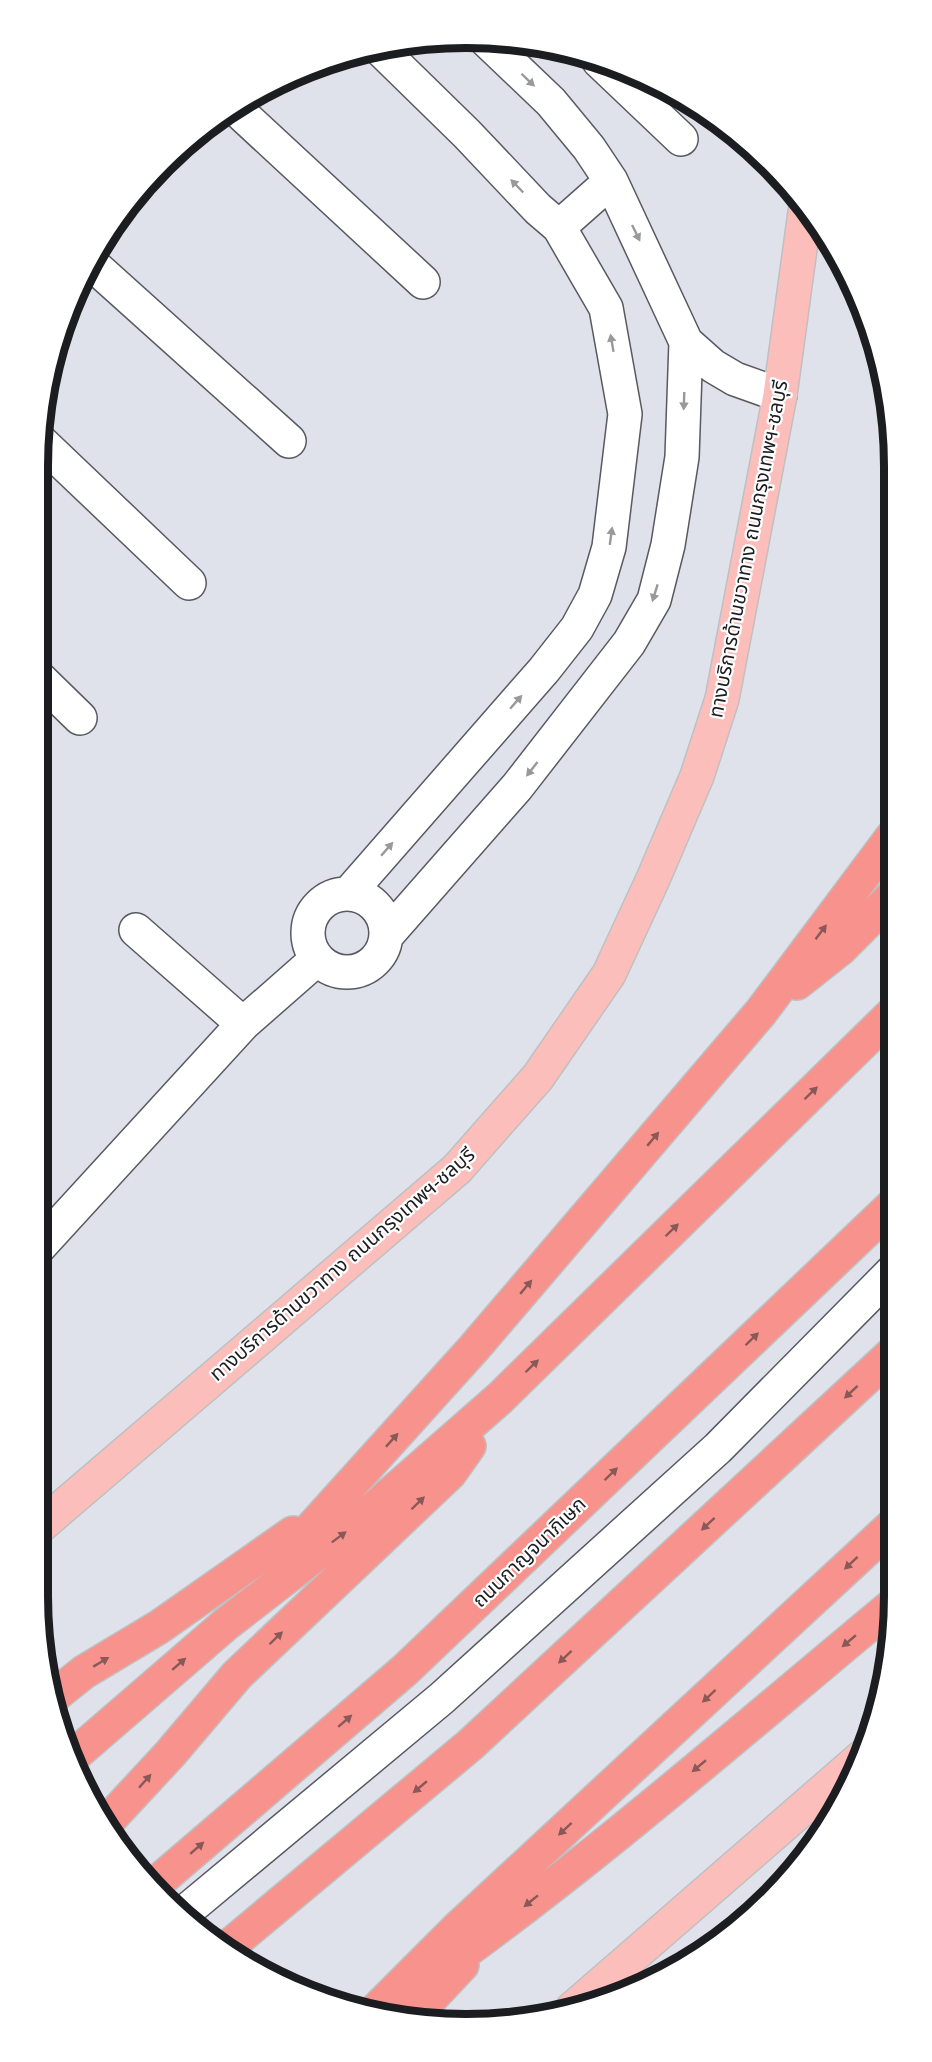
<svg xmlns="http://www.w3.org/2000/svg" width="932" height="2062" viewBox="0 0 932 2062" font-family="Helvetica,'Noto Sans Thai',sans-serif">
<rect width="100%" height="100%" fill="#e0e2eb"/>
<g fill="none" stroke-linecap="round" stroke-linejoin="round">
<defs>
<path id="minor" d="M485 39 551 102 589 148 611 181 686 342 713 366 735 379 780 395
M599 61 681 139
M234 107 423 282
M559 227 611 181
M91 263 289 441
M40 441 189 583
M38 677 80 718
M349 893 544 670 577 628 595 595 609 547 625 414 606 308 559 227 538 209 467 134 378 47
M308 933a39 39 0 1 1 78 0a39 39 0 1 1-78 0Z
M136 930 243 1024
M387 935 517 787 629 643 654 600 668 545 682 457 686 342
M38 1248 243 1024 317 959
M185 1912 442 1698 718 1448 893 1271"/>
<path id="major" d="M38 1528 457 1169 538 1077 609 974 653 879 697 776 722 699 780 395 806 205
M572 2009 863 1756"/>
<path id="highway" d="M797 983 840 949 892 897
M279 1564 474 1348 761 1012 892 837
M54 1696 84 1672 159 1627 293 1533
M71 1758 226 1624 363 1518 500 1398 893 1013
M105 1824 170 1754 237 1675 450 1473 469 1446
M153 1886 405 1670 893 1205
M228 1947 470 1745 894 1352
M433 1975C593 1861 742 1730 894 1604
M373 2013 458 1928 894 1524
M413 2017 462 1965"/>
</defs>
<use href="#minor" stroke="#585961" stroke-width="36"/>
<use href="#major" stroke="#bfc0c1" stroke-width="36"/>
<use href="#highway" stroke="#bfc0c1" stroke-width="36"/>
<use href="#minor" stroke="#fff" stroke-width="33"/>
<use href="#major" stroke="#fbbebb" stroke-width="33"/>
<use href="#highway" stroke="#f8928d" stroke-width="33"/>
</g>
<defs><path id="oneway-solid" d="M-6-.8H1V-3.2L6.5 0L1 3.2V.8H-6Z" transform="scale(1.5)"/></defs>
<g fill="#99999b">
<use href="#oneway-solid" transform="translate(528 80) rotate(44)"/>
<use href="#oneway-solid" transform="translate(517 186) rotate(-134)"/>
<use href="#oneway-solid" transform="translate(636 233) rotate(64)"/>
<use href="#oneway-solid" transform="translate(612 343) rotate(-100)"/>
<use href="#oneway-solid" transform="translate(684 401) rotate(92)"/>
<use href="#oneway-solid" transform="translate(611 536) rotate(-82)"/>
<use href="#oneway-solid" transform="translate(655 593) rotate(107)"/>
<use href="#oneway-solid" transform="translate(516 702) rotate(-49)"/>
<use href="#oneway-solid" transform="translate(532 769) rotate(128)"/>
<use href="#oneway-solid" transform="translate(387 849) rotate(-49)"/>
</g>
<g fill="#8a5856">
<use href="#oneway-solid" transform="translate(821 932) rotate(-53)"/>
<use href="#oneway-solid" transform="translate(811 1093) rotate(-44)"/>
<use href="#oneway-solid" transform="translate(653 1139) rotate(-50)"/>
<use href="#oneway-solid" transform="translate(672 1230) rotate(-44)"/>
<use href="#oneway-solid" transform="translate(526 1287) rotate(-50)"/>
<use href="#oneway-solid" transform="translate(752 1339) rotate(-44)"/>
<use href="#oneway-solid" transform="translate(532 1366) rotate(-44)"/>
<use href="#oneway-solid" transform="translate(851 1392) rotate(137)"/>
<use href="#oneway-solid" transform="translate(392 1440) rotate(-48)"/>
<use href="#oneway-solid" transform="translate(611 1474) rotate(-44)"/>
<use href="#oneway-solid" transform="translate(418 1503) rotate(-44)"/>
<use href="#oneway-solid" transform="translate(708 1524) rotate(137)"/>
<use href="#oneway-solid" transform="translate(339 1537) rotate(-37)"/>
<use href="#oneway-solid" transform="translate(851 1563) rotate(137)"/>
<use href="#oneway-solid" transform="translate(276 1638) rotate(-44)"/>
<use href="#oneway-solid" transform="translate(849 1641) rotate(140)"/>
<use href="#oneway-solid" transform="translate(565 1657) rotate(137)"/>
<use href="#oneway-solid" transform="translate(101 1662) rotate(-31)"/>
<use href="#oneway-solid" transform="translate(179 1664) rotate(-41)"/>
<use href="#oneway-solid" transform="translate(709 1696) rotate(137)"/>
<use href="#oneway-solid" transform="translate(345 1721) rotate(-41)"/>
<use href="#oneway-solid" transform="translate(699 1766) rotate(140)"/>
<use href="#oneway-solid" transform="translate(145 1781) rotate(-48)"/>
<use href="#oneway-solid" transform="translate(420 1787) rotate(140)"/>
<use href="#oneway-solid" transform="translate(565 1829) rotate(137)"/>
<use href="#oneway-solid" transform="translate(197 1848) rotate(-41)"/>
<use href="#oneway-solid" transform="translate(531 1901) rotate(141)"/>
</g>
<g text-anchor="middle" dominant-baseline="central" stroke-width="4.5" stroke-linejoin="round" paint-order="stroke">
<g font-size="20" fill="#1c1d20" stroke="#fff">
<text transform="translate(748 549) rotate(-79)">ทางบริการด้านขวาทาง ถนนกรุงเทพฯ-ชลบุรี</text>
<text transform="translate(342 1264) rotate(-41)">ทางบริการด้านขวาทาง ถนนกรุงเทพฯ-ชลบุรี</text>
<text transform="translate(529 1552) rotate(-44)">ถนนกาญจนาภิเษก</text>
</g>
</g>
<path d="M0 0H932V2062H0ZM466 48H466A418 418 0 0 1 884 466V1596A418 418 0 0 1 466 2014H466A418 418 0 0 1 48 1596V466A418 418 0 0 1 466 48Z" fill="#fff" fill-rule="evenodd"/>
<path fill="none" stroke="#1c1d20" stroke-width="8" d="M466 48H466A418 418 0 0 1 884 466V1596A418 418 0 0 1 466 2014H466A418 418 0 0 1 48 1596V466A418 418 0 0 1 466 48Z"/>
</svg>
